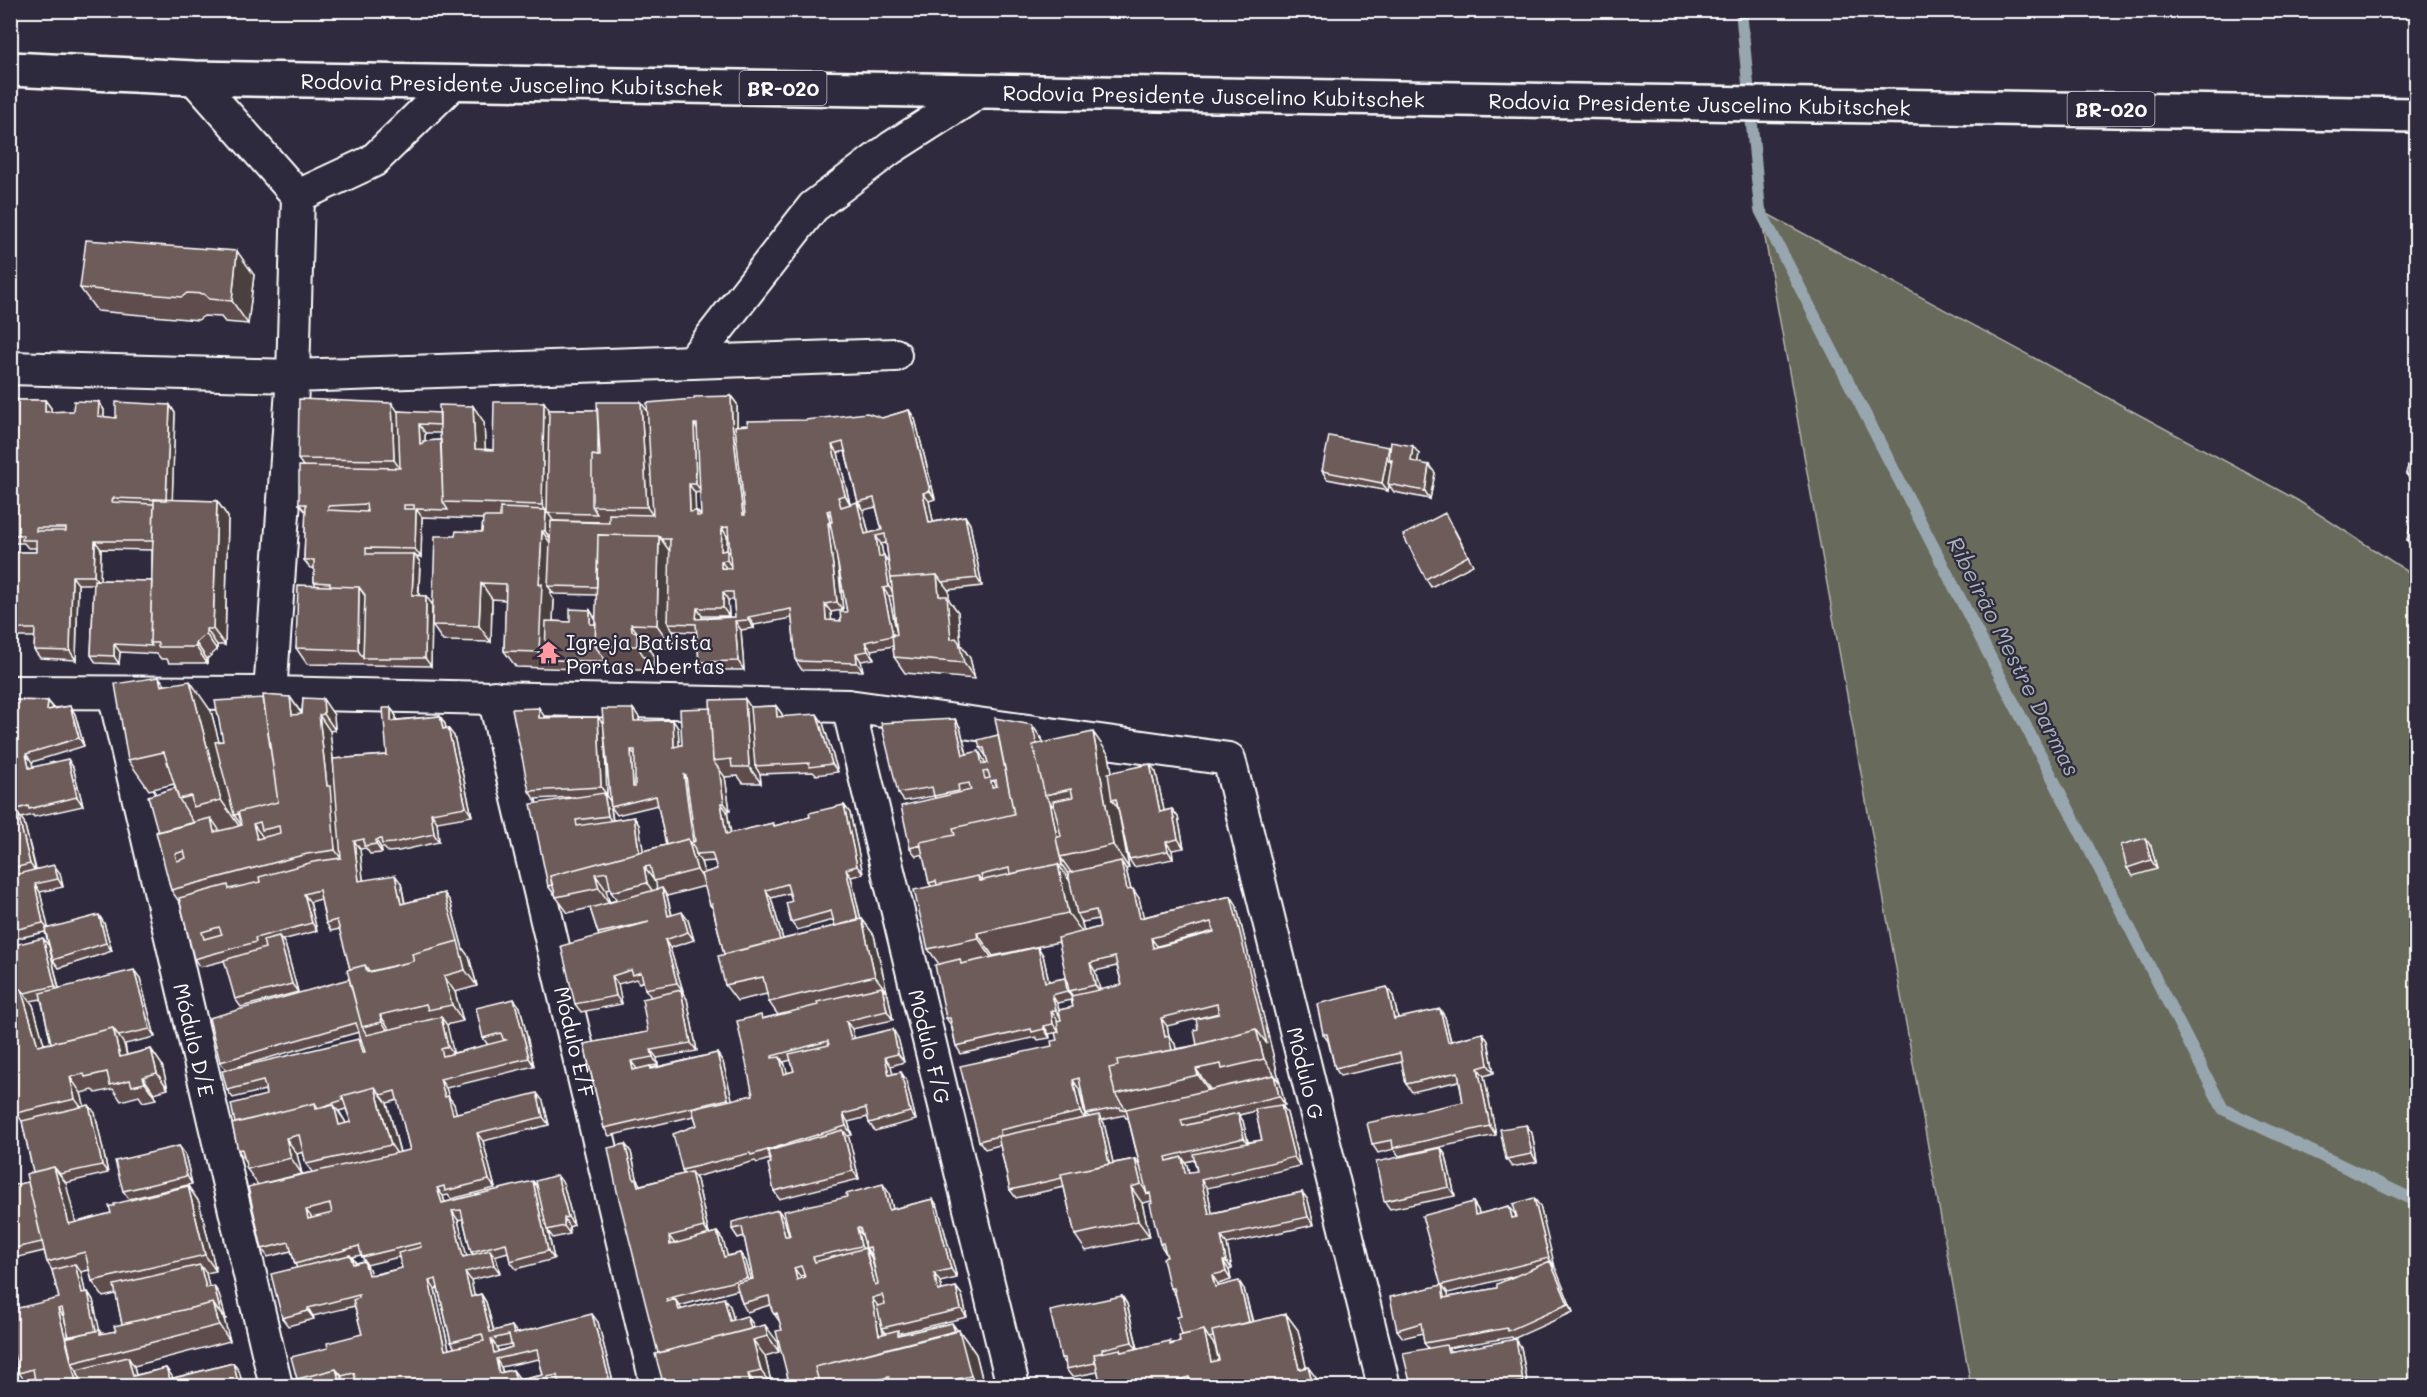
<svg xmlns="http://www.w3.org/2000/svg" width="2427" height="1397" viewBox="0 0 2427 1397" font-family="Mali,sans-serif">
<rect width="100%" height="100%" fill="#2f2a3d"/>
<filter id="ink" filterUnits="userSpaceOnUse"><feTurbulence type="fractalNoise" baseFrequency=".0167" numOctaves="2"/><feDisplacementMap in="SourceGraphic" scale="12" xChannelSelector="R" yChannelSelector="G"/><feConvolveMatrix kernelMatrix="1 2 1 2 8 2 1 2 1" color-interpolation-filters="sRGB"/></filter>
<g filter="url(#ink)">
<path fill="#686a5c" stroke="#b4b4ae" stroke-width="1.5" d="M1760 210 2297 500 2416 577V1386H1971Z"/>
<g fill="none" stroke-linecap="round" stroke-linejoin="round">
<path stroke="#97a6af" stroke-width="12" d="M1741 10 1760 210 2223 1109 2416 1201"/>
<defs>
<g id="minor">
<path d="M194 78 298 196 293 376 270 693"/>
<path d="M298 196 373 161 454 82"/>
<path d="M692 362 813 207 891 148 980 91"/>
<path d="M10 368 293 376 895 355"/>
<path id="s1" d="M10 692 270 693 848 706 1229 759 1384 1386"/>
<path id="s2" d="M114 693 276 1386"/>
<path id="s3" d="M494 697 657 1386"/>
<path id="s4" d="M848 706 1013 1386"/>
</g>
<g id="trunk">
<path id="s5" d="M10 69 194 78 2416 115"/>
</g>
</defs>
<use href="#minor" stroke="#fff" stroke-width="36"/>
<use href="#trunk" stroke="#fff" stroke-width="38"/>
<use href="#minor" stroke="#2f2a3d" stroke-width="32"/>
<use href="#trunk" stroke="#2f2a3d" stroke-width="33"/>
</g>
<path fill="#5e4e4d" stroke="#fff" stroke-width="1.5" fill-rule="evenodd" d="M254 275 248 324 225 322 221 317 204 316 198 320 97 311 80 288Z
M731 396 737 404V426L882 418 909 410 915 419 935 499 929 501 933 522 965 516 970 524 982 586 948 590 949 600 958 612 961 645 970 658 975 679 905 673 894 657 893 646 871 650 874 659 861 661 863 671 802 670 796 661 792 618 754 625V628L741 630 744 670H704L699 662 697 632 673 631V648H648L654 655 653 670H612L516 667 504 651 506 600 492 599 491 642 443 641 432 625 455 536 482 532 483 519 422 517 421 557H416L420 562 419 595 432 604 431 666 307 664 296 648 316 586 314 582V568H310L304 560 306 512 299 504 303 466 298 459 398 411 484 422 485 449 493 450 549 410H647ZM425 433H440L441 440 425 441ZM845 451 858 502 864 510 876 507 882 530 869 533 863 510 850 504 838 453ZM700 492 701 516 697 511H695V493ZM553 521 609 522V523ZM727 536H729L730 555 727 550ZM886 543 889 563 883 555 881 544ZM838 563 847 612 841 621 831 620V612L843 610ZM551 590 554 594 597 595 596 624 595 618 590 610 570 622 553 621 554 600 551 596ZM889 596H893L897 635ZM728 600H734L735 617 702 618V616H729Z
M10 400H45L51 408V412L73 411 99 402 104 410V417L116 418 170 405 175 413 172 500 217 501 228 517 225 645H217V650L207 659V663H169L167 659H161L157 654 120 652 119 664 96 663 91 655 94 584H78L76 660 40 658 34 650 35 637H10V552H36V548H28L24 543H10ZM101 549 152 550V581L100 580Z
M2416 405V484L2412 482 2406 474 2414 446 2408 438Z
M1390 450 1419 454 1417 463 1435 473 1430 499 1394 492 1389 485 1388 491 1327 479 1322 471Z
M2416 504V549L2412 548 2407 540Z
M1450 521 1473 565 1431 587 1426 579Z
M159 677 165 685 211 711 219 742 223 741 290 697 302 714 303 698 334 715 335 730 330 731 333 759 387 755 391 708 396 716V720L440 716 445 724 446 728 454 736 472 816 437 822 439 842 399 851 388 852 384 848H381L382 853 370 854 366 848 360 849 363 880 401 883 405 903 444 893 450 901 463 949 469 957 477 986 455 992 463 1021 446 1025 453 1053 488 1045 483 1038 520 1007 534 1066 446 1088 448 1096 454 1104 456 1113 543 1101 549 1125 483 1141 495 1188 451 1199 448 1195 443 1196 445 1202 537 1186 563 1183 574 1225 569 1227 570 1234 553 1238 548 1231 554 1259 516 1269 510 1261 508 1252 494 1256 496 1258 500 1273 471 1280 474 1296 481 1294 486 1302 494 1331 512 1326 517 1333 598 1322 614 1386H556L560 1385V1384L552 1386H553H357L356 1382 347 1385 348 1386 297 1379 328 1348 362 1334 355 1306 313 1316 314 1319 288 1326 282 1318 297 1268 295 1264 291 1251 268 1257 262 1249 258 1185 247 1169 245 1161 238 1150 235 1123 266 1095 265 1090 233 1098 227 1090 359 1039 362 1042 359 1032 226 1070 220 1062 349 979 350 969 340 929 331 931 326 923 321 899 310 902 317 931 282 940 285 944 298 992 241 1007 235 999 227 960 200 967 194 959 180 903 171 890 158 832 175 788 174 784 149 790 128 760ZM398 1100 410 1150 400 1152 387 1103ZM346 1109 351 1122 346 1123 345 1121 339 1111ZM303 1152 306 1164 312 1172 264 1183 302 1174 297 1154ZM463 1219 471 1252 473 1254 466 1256 458 1220ZM361 1255 367 1265 399 1257 402 1268 371 1275 369 1269 364 1261 356 1263 352 1257ZM438 1288 451 1342 455 1348 449 1349 435 1289ZM511 1344 512 1347 498 1351 497 1347ZM539 1359 543 1375 519 1380V1378L513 1370 503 1372 501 1367Z
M10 700 48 701 54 708 70 706 75 714 84 746 32 762 33 767H73L83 806 34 817 33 815 21 818 24 822 36 869 60 873 63 887 40 892 48 928 104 923 112 951 59 968 53 960 45 932 10 940Z
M776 706 782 714V716L823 723 838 772 816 775 813 772 760 774 761 783H743L738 776 725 777 730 811H727L731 833 773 823 775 826 810 817 844 805 850 813 863 874 851 877 861 920 862 919 874 935 887 992H885L888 995 893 1020 852 1029 854 1039 898 1038 904 1062 891 1066 892 1074 901 1072 906 1080 916 1120 875 1131 869 1123 868 1117 848 1122 852 1135 848 1136 849 1138 859 1179 779 1199 774 1191 770 1159 757 1163 755 1161 695 1177 697 1180 709 1234 717 1232 723 1240 727 1256 740 1253 746 1261 751 1279H753L744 1236 738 1238 732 1229 778 1210 784 1218 789 1236 889 1193 893 1209 933 1199 938 1207 957 1278 940 1282 942 1291 956 1287 962 1295 967 1317 900 1333 901 1335 959 1330 976 1354 984 1386H783L788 1378 782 1330 780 1322 772 1311 770 1305 747 1312 742 1303 738 1290 679 1306 682 1310 730 1306 734 1320 747 1316 753 1324 754 1328 777 1341 779 1352 765 1356 772 1386H664L625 1144 631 1152 638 1182 640 1185 684 1174 682 1170 697 1125 694 1116 609 1136 604 1128 584 1044 648 1032 651 997 645 989 644 981 639 983 636 979 618 984 622 1004 581 1012 575 1004 599 936 598 933 590 908 568 913 556 897 555 894H554L548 886 574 797 534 799 529 791 539 708 544 718 604 725 633 709 639 717V721L678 728 679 746 682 745 750 707ZM604 732 611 807 617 815 658 805 666 845 643 851 639 825 634 817 613 820 610 801 606 796 607 795ZM715 861 717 869 704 873 701 862ZM705 886 710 905 713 909 724 954 725 985 737 1001 767 994 769 1002 778 1015 764 1018 753 1095 732 1100 723 1062 717 1053 652 1068 650 1066 658 1065 657 1058 697 1051 687 999 682 991H683L670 948 694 940 688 920 672 915 667 896ZM611 889V892L617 900 609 902 606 890ZM790 893 792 901 791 922 797 930 833 920 835 926 783 939 771 898ZM791 1060 794 1071 787 1073 785 1065 784 1062ZM863 1237 866 1248 872 1256 878 1284 871 1257 866 1249ZM804 1275 805 1277 800 1279V1276ZM880 1318 882 1328 886 1333 883 1334Z
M955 719 960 727 967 754 984 760 985 763H988L986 756 980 748 998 735 1032 725 1044 743 1109 755 1112 772H1156L1164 811 1172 809 1178 817 1184 848 1172 850 1173 859 1134 867 1129 859 1120 818 1129 868 1126 869 1131 890 1139 898 1143 917 1231 896 1236 904 1285 1105H1282L1287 1113 1300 1166 1207 1188 1212 1213 1302 1192 1308 1200 1314 1225 1227 1244 1232 1269 1229 1270 1231 1280 1218 1284 1219 1286 1244 1289 1253 1322 1286 1314 1298 1330 1306 1367 1320 1383 1321 1386H1101L1098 1372 1072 1377 1066 1369V1364L1061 1358 1122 1296 1127 1304 1138 1348 1180 1342 1182 1335 1181 1316 1176 1296 1171 1288 1167 1257 1165 1252 1160 1244 1152 1201 1142 1203 1150 1237 1086 1251 1075 1235 1064 1187 1016 1198 1010 1190 1000 1145 985 1149 979 1141 1057 1040 1059 1032 1058 1026 1059 1032 1049 1034 1050 1038 1038 1040 1036 1037 961 1054 956 1046 951 1025 946 1018 939 964 928 949 931 886 929 883 923 854 916 856 910 848 935 798 934 796 904 801 898 793ZM991 781H994L996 786 992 787ZM1099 919 1100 927 1084 931 1081 920 1083 922ZM1214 931V932L1157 947V946ZM1059 942 1068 983 1065 978 1049 982 1043 955 993 956ZM1117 966 1122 985 1100 990 1095 971ZM1071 1000 1073 1007 1059 1010 1057 1003ZM1219 1013V1014L1198 1029 1197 1045 1176 1049 1175 1044 1169 1036 1167 1026ZM1081 1088 1086 1114 1089 1117 1086 1118 1079 1089ZM1256 1111 1262 1140 1248 1142 1243 1121 1239 1115ZM1124 1115 1126 1118H1128L1140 1167 1135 1159 1113 1163 1104 1123 1102 1120ZM1194 1160 1197 1171 1189 1173 1187 1165 1185 1162Z
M2151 846 2157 869 2133 876 2127 868Z
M10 946H49L59 988 140 978 155 1037 125 1044 127 1055 151 1049 162 1065 168 1089 154 1093 156 1099 143 1102 139 1096 121 1101 113 1089 96 1093 93 1090 81 1093 84 1106 95 1113 108 1173 65 1183 75 1223 111 1213 188 1186 199 1202 216 1271 206 1273 209 1287 219 1294 226 1319H224L230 1341 134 1366 136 1375 166 1368 173 1378 233 1363 239 1371 243 1386H36L35 1378 25 1381 19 1373 59 1298 52 1270 47 1262 44 1251 10 1259V1186L28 1182 33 1172 22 1121 16 1113V1081L13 1071H10ZM41 999 51 1043 44 1044 33 1005 30 1001ZM89 1270 92 1281 103 1297 116 1294 122 1324 116 1331 102 1334 99 1330 93 1300 88 1292H85L81 1272Z
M1393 996 1398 1018 1445 1017 1451 1041 1483 1033 1488 1041 1494 1073 1484 1076 1496 1135 1399 1156 1394 1149 1378 1153 1372 1144 1463 1102 1459 1081 1412 1092 1406 1084 1402 1062 1340 1076 1335 1068 1328 1041 1323 1034Z
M1526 1125 1532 1133 1537 1162 1512 1167 1506 1159Z
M179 1146 185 1154 192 1184 129 1199 123 1191Z
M1441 1148 1446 1156 1455 1196 1390 1209 1384 1201Z
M1473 1202 1478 1210 1479 1214 1509 1206 1515 1214V1217L1540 1206 1554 1267 1573 1312 1513 1339 1512 1337 1448 1348 1450 1351 1521 1347 1528 1386H1411L1428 1348 1424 1343 1423 1333 1403 1338 1397 1330 1441 1285ZM1515 1276 1497 1288 1448 1297V1293Z"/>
<path fill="#4c403f" stroke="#fff" stroke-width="1.5" d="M237 251 254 275 248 324 232 301Z
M731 396 737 404V430L749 524 743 515 732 422Z
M45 400 51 408V420L45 412Z
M99 402 104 410V425L98 416Z
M544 402 555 418 548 513 557 526 556 547 545 531 546 511 542 505Z
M641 402 652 418 658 523 647 507Z
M392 403 403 419 405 476 394 460Z
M170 405 175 413 172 508 166 500Z
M473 406 484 422 486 465 475 449Z
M909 410 915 419 935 499 930 491Z
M419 424 425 433V452L420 444Z
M694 424 700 432 702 492 696 484Z
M832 445 838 453 850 504 845 495Z
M1413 446 1419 454 1416 470 1411 461Z
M1389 447 1395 456 1392 460H1389L1393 465 1388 491 1382 483Z
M1429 465 1435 473 1430 499 1425 491Z
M689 484 695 493 696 520 690 512Z
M923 493 929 501 935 531 929 523Z
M217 501 228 517 225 645 213 629Z
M857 502 863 510 871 542 865 534Z
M416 509 422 517 421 557 415 549Z
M827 511 833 519 836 531 830 522Z
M965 516 970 524 982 586 977 578Z
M828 523 834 531 843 610 837 602Z
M722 528 727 536V550L732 558 733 569 721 551Z
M542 531 553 547 548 586 551 590V596L554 600 551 660H545L539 652V585Z
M659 536 675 559 668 623 673 631V648L657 625Z
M876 536 881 544 885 565 879 557Z
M95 541 101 549 100 584 94 576Z
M414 554 420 562 418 603 412 595Z
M884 555 889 564 895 595 889 587Z
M721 561 727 569 721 568Z
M937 575 949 591V600L958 612 961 645 970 658 975 679 964 663 951 639 939 596Z
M72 576 78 584 76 660 70 651Z
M481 583 492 599 491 642 479 626Z
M359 587 370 603 363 658 358 650Z
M883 588 889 596 899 644 893 636Z
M723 592 728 600 729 616 723 608Z
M426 596 432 604 431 666 425 658Z
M825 604 831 612 832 628 826 620Z
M697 608 702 616V627L696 619Z
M590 610 595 618V632L590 624Z
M748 617 754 625V628L748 620Z
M735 621 741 630 744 670 738 661Z
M631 624 654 655 653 670 637 646 632 631Z
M206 629 217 645V650L206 634Z
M865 642 871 650 874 659 868 651Z
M196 643 207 659V663L196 647Z
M114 644 120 652 119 664 114 656Z
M856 653 861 661 863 671 857 663Z
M159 677 180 707 161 686Z
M190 681 211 711 238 814 234 815 240 823 242 830 221 800Z
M290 697 301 713 304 731 292 715Z
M323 699 334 715 335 730 324 714Z
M745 699 756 715 755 766 760 774 761 783 749 767Z
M48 701 54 709 47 710Z
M70 706 75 714 84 746 79 738Z
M776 706 782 714 783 725 777 717Z
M391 708 396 716V729L391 721Z
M539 708 544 716 545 726 539 718Z
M633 709 639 717V729L634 721Z
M817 714 823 723 838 772 832 764Z
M319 715 330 731 337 796 347 866 335 850 327 786Z
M440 716 445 724 448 738 443 729Z
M598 717 604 725 607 795 601 787Z
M955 719 960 727 969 763 963 755Z
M673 720 678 728 680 755 674 747Z
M1032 725 1043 741 1056 793 1049 794Z
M448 728 454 736 472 816 466 807Z
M1093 732 1109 755 1117 800 1116 799 1112 800 1118 808 1129 868 1113 845Z
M631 750 637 758 638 795 633 787Z
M979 751 984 760 987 772 982 764Z
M26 754 32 762 35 777 29 768Z
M68 759 73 767 83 806 77 797Z
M1150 764 1156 772 1166 820 1160 812Z
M719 769 725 777 730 811 724 803Z
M684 775 690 784 699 850 693 842Z
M604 793 610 801 613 824 608 816Z
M1050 802 1062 818 1061 857Z
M721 803 727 811 732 843 726 834Z
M844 805 850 813 863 874 857 866Z
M1172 809 1178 817 1184 848 1178 839Z
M431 813 437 822 439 842 434 834Z
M18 814 24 822 36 872 30 864Z
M634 817 639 825 646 867 641 862Z
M211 818 222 834 214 832Z
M253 824 265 840 257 839Z
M2145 838 2151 846 2157 869 2151 860Z
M688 839 698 854H696L701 862 708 886 697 870Z
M376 840 381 848 382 853 376 844Z
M354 841 360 849 364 889 359 881Z
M1166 842 1172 850 1173 859 1168 851Z
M1061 858 1072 874 1073 881 1062 865Z
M1121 861 1126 869 1133 899 1127 890Z
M1058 864 1074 887 1077 914 1081 920 1085 936 1068 913Z
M54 865 60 873 63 887 58 879Z
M644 867 656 883 658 899 647 883Z
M846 869 851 877 865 938 860 929Z
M595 874 606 890 610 904 599 888Z
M395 875 401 883 406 912 401 904Z
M35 884 40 892 49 931 43 923Z
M662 888 667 896 674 925 668 916Z
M1133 889 1139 898 1146 927 1140 918Z
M766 890 771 898 788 957 782 949Z
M444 893 450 901 463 949 469 957 477 986 465 970Z
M304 894 310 902 317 931 312 923Z
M1231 896 1236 904 1280 1083 1264 1059 1256 1029Z
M682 912 688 920 694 940 688 932Z
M99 915 104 923 112 951 106 943Z
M862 919 874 935 887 992 875 976Z
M977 933 993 956 994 961 978 938Z
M279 936 285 944 298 992 292 984Z
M43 938 49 946 60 994 55 986Z
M1151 938 1157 946 1159 956 1153 948Z
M665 940 670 948 683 991 677 983Z
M1038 947 1043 955 1051 991 1045 982Z
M1090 963 1095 971 1101 993 1095 985Z
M134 970 140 978 155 1037 150 1029Z
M444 976 455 992 463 1021 452 1005Z
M612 976 618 984 622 1004 616 996Z
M1065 978 1070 986 1069 991 1072 995 1073 999 1067 991Z
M882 987 888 995 893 1020 887 1011Z
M1387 987 1393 996 1400 1027 1394 1019Z
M21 989 33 1005 49 1062 38 1046Z
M681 990 687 999 697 1051 691 1043Z
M1052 995 1057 1003 1061 1018 1056 1010Z
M514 999 520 1007 534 1066 529 1058Z
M1440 1009 1445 1017 1453 1051 1448 1042Z
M1051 1011 1057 1019 1059 1032 1053 1024Z
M380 1015 391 1031 393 1038 382 1022Z
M441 1017 447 1025 454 1055 448 1047Z
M1161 1018 1167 1026 1169 1036 1175 1044 1181 1075 1165 1037Z
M846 1021 852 1029 857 1048 851 1039Z
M1044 1026 1049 1034 1050 1038 1044 1029Z
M113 1028 124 1044 131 1073 120 1057Z
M893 1029 898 1038 904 1062 898 1054Z
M1483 1033 1488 1041 1494 1073 1488 1065Z
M151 1049 162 1065 168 1089 157 1073Z
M651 1050 657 1058 658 1065 653 1057Z
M717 1053 723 1062 734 1107 728 1099Z
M780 1057 785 1065 790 1082 784 1074Z
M885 1057 891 1066 895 1083 889 1075Z
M631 1061 637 1069 633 1070Z
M1478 1068 1484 1076 1496 1135 1490 1126Z
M1196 1069 1212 1092 1214 1098 1198 1075Z
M901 1072 906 1080 916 1120 910 1112Z
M1274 1075 1280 1083 1285 1105 1279 1096Z
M70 1077 81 1093 87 1115 75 1099Z
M143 1077 154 1093 156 1099 145 1083Z
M440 1079 446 1088 449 1097 448 1096 454 1104 459 1122 453 1114 445 1097Z
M1073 1080 1079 1089 1086 1120 1080 1112Z
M375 1087 387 1103 402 1161 391 1145Z
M537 1093 543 1101 549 1125 543 1117Z
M89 1105 95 1113 108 1173 102 1165Z
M334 1105 345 1121 350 1141 339 1125Z
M1281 1105 1287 1113 1300 1166 1294 1157Z
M1238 1113 1243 1121 1249 1146 1244 1138Z
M843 1114 848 1122 852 1135 846 1126Z
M1099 1115 1104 1123 1116 1176 1110 1168Z
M1526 1125 1532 1133 1537 1162 1532 1154Z
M843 1130 849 1138 859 1179 853 1171Z
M477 1133 483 1141 495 1188 489 1180Z
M286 1138 297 1154 302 1174 291 1158Z
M625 1144 631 1152 638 1182 642 1188 643 1194 634 1180Z
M179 1146 185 1154 192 1184 187 1176Z
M1441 1148 1446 1156 1455 1196 1449 1187Z
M1182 1157 1187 1165 1191 1181 1185 1173Z
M1135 1159 1146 1175 1150 1193 1148 1194 1141 1184Z
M54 1167 66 1183 80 1240 69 1224Z
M691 1172 697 1180 709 1235 704 1227Z
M557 1175 563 1183 574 1225 568 1217Z
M1201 1180 1207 1188 1214 1222 1209 1214Z
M533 1181 539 1189 554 1259 548 1251Z
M883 1184 889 1193 895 1218 889 1210Z
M188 1186 199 1202 216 1271 205 1255Z
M1131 1187 1142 1203 1150 1237 1138 1221Z
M437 1188 443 1196 447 1211 442 1203Z
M1302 1192 1308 1200 1314 1225 1308 1217Z
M1534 1198 1540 1206 1555 1267 1549 1258Z
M933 1199 938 1207 957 1278 951 1269Z
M1473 1202 1478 1210 1481 1223 1475 1215Z
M1509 1206 1515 1214 1518 1226 1512 1218Z
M306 1210 312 1218 308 1219Z
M778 1210 784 1218 791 1244 785 1236Z
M452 1211 458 1220 469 1265 463 1257Z
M564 1218 569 1227 570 1234 564 1226Z
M857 1228 863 1237 866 1249 871 1257 881 1293 875 1285 867 1253 861 1246Z
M717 1232 723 1240 730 1265 724 1257Z
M669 1236 675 1244 670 1245Z
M1221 1236 1227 1244 1232 1269 1226 1261Z
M490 1250 496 1258 500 1273 494 1265Z
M740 1253 746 1261 753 1286 747 1278Z
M350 1255 356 1263 353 1264Z
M364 1261 369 1269 374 1283 368 1275Z
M1223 1261 1229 1270 1231 1280 1226 1272Z
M1550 1261 1556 1269 1573 1312 1568 1304Z
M75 1264 81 1272 87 1301 82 1293Z
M200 1265 206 1273 211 1296 206 1288Z
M794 1268 800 1276 802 1288 797 1280Z
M465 1272 471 1280 476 1305 471 1297Z
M934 1273 940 1282 944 1300 938 1291Z
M1212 1275 1218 1284 1220 1295 1215 1287Z
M429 1281 435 1289 451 1358 445 1350Z
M1239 1281 1244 1289 1256 1337 1251 1329Z
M1442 1285 1448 1293 1450 1306 1444 1298Z
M214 1286 219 1294 226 1319 220 1310Z
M956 1287 962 1295 967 1317 961 1309Z
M88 1292 93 1300 100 1332V1330L111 1346 97 1340Z
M481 1294 486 1302 496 1340 490 1332Z
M1122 1296 1127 1304 1138 1350 1132 1342Z
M724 1298 730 1306 736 1329 730 1321Z
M872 1298 878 1306 885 1343 879 1335Z
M675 1299 681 1308 685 1319 679 1310Z
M213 1303 224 1319 230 1341 219 1325Z
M308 1308 313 1316 314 1319 308 1311Z
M58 1309 64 1317 75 1362 72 1363 77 1371 81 1386 76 1381Z
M592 1314 598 1322 614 1386H611Z
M1286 1314 1298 1330 1310 1385 1299 1369Z
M747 1316 753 1324 757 1338 755 1339Z
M952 1323 958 1331 959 1330 976 1354 984 1386H978L971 1376Z
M765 1325 777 1341 779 1352 768 1336Z
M1204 1330 1215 1346 1223 1378 1211 1362Z
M491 1339 497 1347 499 1358 494 1353Z
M1516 1339 1521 1347 1528 1386H1527L1523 1382Z
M753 1340 765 1356 772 1386 761 1371Z
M10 1346 20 1386H13L10 1383Z
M128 1357 134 1366 138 1385 133 1376Z
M496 1359 501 1367 505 1381 499 1373Z
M233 1363 239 1371 243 1386H239Z
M1308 1367 1320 1383 1321 1386H1313Z
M166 1368 172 1376 175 1386 170 1379Z
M336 1369 347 1385 348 1386H341Z
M513 1370 519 1378 521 1386 516 1381Z
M748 1374 756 1386H751Z
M547 1377 552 1386H553H549Z"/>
<path fill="#6d5b5a" stroke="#fff" stroke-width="1.5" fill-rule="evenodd" d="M86 240 237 251 232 301 209 299 204 294 187 293 182 297 80 288Z
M731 396 732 422 743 515H745L735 426 748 425 747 421 805 420 867 413 882 418 909 410 930 491 923 493 929 523 965 516 977 578 942 582 937 575 891 578 892 587 885 534 876 536 879 557 884 555 889 587 883 588 893 635 892 634V636L865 642 868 651 856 653 857 663 796 661 791 609 748 617V620L735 621 738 661 699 662 696 624 668 623 670 539H661L659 536 598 535 597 587 548 586 551 521 609 523V514L653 515 647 403 694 399V397ZM694 424H697L701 516H697V511L690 512 689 484H696ZM843 442 858 502 874 498 882 530 865 534 857 502 841 507 838 497 845 495 832 445ZM830 510 832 522H830L847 612H840L841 621 826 620 825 604 837 602 828 523 830 522 827 511ZM728 527 731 569 721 568V561L727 560V550L721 551 722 528ZM723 592H733L735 617 696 619 697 608H723Z
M299 399 392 403 394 460 298 459Z
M10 400H45V412L73 411 74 401 99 402 98 416 116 418V402L170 405 166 500 113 498 112 502 154 504 153 541H95L94 576H72L70 651 34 650 35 629H10V552H36V540H22L23 535H10ZM36 528H66V531H36Z
M494 402H544L542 505 443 502 439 405 473 406 475 449 493 450Z
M597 402H641L647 507 592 506V455L600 456Z
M2416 405V477L2406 474 2415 440 2408 438Z
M549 410H597L598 428V456L592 455V506L597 514 547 513Z
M398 411 440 413V425L419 424 420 444 423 443V441L441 440 443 502 448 510 416 509 415 549 366 548V554H414L412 595 426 596 425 658H363L365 595 359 587 330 586V583L314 582V560H304L306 504H299V466L400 468ZM366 504 367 512 328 510V506ZM404 505H414V509H404Z
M1329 436 1389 447 1382 483 1322 471Z
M1391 442 1413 446 1411 461 1429 465 1425 491 1388 484 1392 460H1389Z
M154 499 217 501 213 629H206V634L196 643V647H158V643H150Z
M2416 504V543L2407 540Z
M500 508 546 510 545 531H542L539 585 542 584 539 652 504 651 506 584 481 583 479 626 432 625 435 536H455L456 531 482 532 483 517H500Z
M1445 513 1468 556 1426 579 1403 535Z
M598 535 659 536 657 625 631 624 632 631 637 632V646H595Z
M937 575 939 596H947L951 639 956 638 959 642 964 663 894 657 892 634 897 635 891 578Z
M94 580 152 581 150 643 152 646 114 644V656L91 655Z
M298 585 359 587 358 650 296 648Z
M570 609 590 610V624H596L595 646 606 661 545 660 546 621 570 622Z
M159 677 161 686 190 681 221 800 193 807 191 796 179 799 164 752 128 760 115 684Z
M263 695 290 697 292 715 302 714 303 698 323 699 324 714 319 715 327 786H330L335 850 307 854 171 890 156 832 211 818 214 832 232 828 242 825 238 812 278 802ZM260 822 262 830 279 826 280 833 257 839 253 824ZM184 851 186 858 177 861 175 854Z
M263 698 278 802 238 812 239 814 234 815 215 742 223 741 215 701Z
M745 699 749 767H732L731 759 713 761 710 700Z
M10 700 48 701 47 710 70 706 79 738 26 754 29 768 68 759 77 797 29 809 28 806 11 811Z
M776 706 777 717 817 714 832 764 810 767 809 763 755 766 750 707Z
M383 708H391V721L440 716 443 729 448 728 466 807 431 813 434 834 393 843 382 844 381 839 376 840V844L364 846V839L354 841 359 881 395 875 401 904 444 893 458 941 412 954 414 961 370 972 365 965 350 969 337 920 326 923 319 890 304 894 312 923 255 938 256 942 194 959 179 898 228 885 229 889 260 882 259 877 313 862 341 858 333 759 387 755ZM219 927 222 934 204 939 202 932Z
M539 708V718L598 717 601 787 529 791 512 709Z
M710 708 713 761 719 769 724 803H721L726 834 773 823 774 826 810 817 809 813 844 805 857 866 846 869 858 921 835 926 831 911 791 922 786 903 792 901 787 884 766 890 780 940 724 954 712 904 710 905 701 874 717 869 712 853 696 854 694 847 688 839 666 845 656 796 611 807 602 709H633L634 721 673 720 674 747 682 745 680 709ZM631 750H635V787H633ZM684 775 686 776 695 841 693 842Z
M995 718 1032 725 1037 744 1033 745 1045 795 1050 802 1057 837 1056 838 1062 865 1058 866V864L1010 874 1009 868 981 875 983 880 982 881 978 876 937 885 936 881 929 883 920 842 955 835 953 828 1014 814Z
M955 719 963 755 979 751 982 764 988 763 984 748H980L978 740 998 735 1014 814 953 828 955 835 920 842 921 845 910 848 901 806 971 790 969 783 958 785 959 791 934 796 932 787 898 793 881 723ZM988 771 990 778 985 779 983 772ZM996 780 997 786 992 787 991 781Z
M1093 732 1113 845 1060 857 1056 838 1061 836 1053 801 1073 797 1071 789 1045 795 1033 745Z
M1150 764 1160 812 1172 809 1178 839 1166 842 1168 851 1129 859 1116 799 1112 800 1108 773Z
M175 788 179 799 194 823 158 832 148 796Z
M604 793 608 816 576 820 577 826 634 817 639 852 550 876 552 885 548 886 531 804Z
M18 814 30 864 10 869V816Z
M2145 838 2151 860 2127 868 2121 845Z
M688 839 697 870 654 881 650 866 644 867 647 883 611 892 607 872 595 874 599 888 556 897 550 876Z
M1121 861 1127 890 1133 889 1140 918 1231 896 1267 1044 1256 1029 1197 1045 1194 1030 1198 1029 1196 1019 1219 1014 1217 1004 1161 1018 1165 1037 1169 1036 1172 1050 1117 1060 1118 1066 1109 1068 1115 1094 1126 1109 1121 1110 1120 1107 1086 1114 1079 1078 1073 1080 1080 1112 1000 1130 1001 1136 1099 1115 1109 1164 1061 1174 1062 1178 1010 1190 998 1136 979 1141 960 1066 1052 1046 1051 1041 1057 1040 1055 1033 1059 1032 1057 1021 1061 1020 1059 1010 1073 1007 1071 996 1122 985 1115 957 1090 963 1095 985 1069 991 1058 938 1100 927 1096 910 1077 914 1068 873ZM1211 922 1214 932 1153 948 1151 938Z
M1058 864 1068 913 977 933 978 938 928 949 914 890 978 876 979 881Z
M54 865 58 879 35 884 43 923 10 931V876Z
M662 888 668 916 682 912 688 932 665 940 677 983 645 989 641 972 633 975 631 970 612 976 616 996 575 1004 561 946 649 922 598 933 590 908Z
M99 915 106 943 53 960 45 929Z
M862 919 875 976 769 1002 763 977 725 985 718 956Z
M279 936 292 984 235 999 224 960 265 948 263 940Z
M43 938 55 986 25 993 21 989 10 991V946Z
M458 941 465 970 444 976 452 1005 428 1010 426 1004 380 1015 382 1022 362 1027 347 970 365 965 367 972 414 961 412 954Z
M1038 947 1045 982 1065 978 1067 991 1052 995 1056 1010 1051 1011 1053 1024 1044 1026V1029L1032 1032 1031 1029 956 1046 950 1018H946L935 965 960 959 961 964Z
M134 970 150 1029 119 1036 113 1028 51 1043 40 993Z
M349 979 362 1027 367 1035 441 1017 448 1047 441 1049 443 1056 506 1040 503 1039 501 1033 483 1038 476 1008 514 999 529 1058 440 1079 445 1097 448 1096 453 1114 537 1093 543 1117 477 1133 489 1180 445 1191 444 1186 437 1188 442 1203 533 1181 548 1251 510 1261 506 1243 471 1252 461 1210 452 1211 463 1257 490 1250 494 1265 465 1272 471 1297 481 1294 490 1332 512 1326 514 1334 592 1314 611 1386H556L560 1385 557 1375 547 1377 549 1386H357L354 1373 342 1376 336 1369 297 1379 291 1357 328 1348 327 1343 362 1334 353 1300 359 1298V1295L308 1308V1311L282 1318 271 1274 350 1255 353 1264 364 1261 368 1275 379 1274 402 1268 398 1253 421 1247 420 1243 362 1257 359 1246 295 1264 289 1242 262 1249 248 1187 410 1150 395 1091 381 1095 375 1087 342 1096 343 1100 318 1108 315 1103 235 1123 231 1104 266 1095 265 1087 263 1081 227 1090 222 1071 359 1039 363 1052H365L356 1023 220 1062 209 1018ZM330 1204 332 1213 308 1219 306 1210ZM436 1279 451 1342 482 1334 484 1341 445 1350 429 1281ZM509 1335 512 1347 494 1353 491 1339ZM537 1350 543 1375 516 1381 513 1370 499 1373 496 1359Z
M882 987 887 1011 846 1021 851 1039 893 1029 898 1054 885 1057 889 1075 901 1072 910 1112 869 1123 866 1108 843 1114 846 1126 751 1155 750 1153 682 1170 673 1134 697 1125 692 1109 753 1095 737 1021 761 1015 762 1019 818 1005 817 1002ZM828 1041 829 1045 789 1054 794 1071 784 1074 780 1057 772 1058V1056Z
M1387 987 1394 1019 1440 1009 1448 1042 1483 1033 1488 1065 1478 1068 1490 1126 1393 1148 1392 1140 1372 1144 1367 1123 1463 1102 1458 1072 1406 1084 1400 1053 1335 1068 1327 1034H1323L1317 1004Z
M21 989 38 1046 113 1028 120 1057 151 1049 157 1073 143 1077 145 1083 132 1086 130 1080 110 1085 107 1072 85 1077 84 1074 70 1077 75 1099 16 1113 10 1085V1082L16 1081 10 1058V991Z
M681 990 691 1043 651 1050 653 1057 631 1061 633 1070 650 1066 651 1069 717 1053 728 1099 604 1128 584 1044 648 1032 642 999Z
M1256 1029 1264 1059 1222 1069 1221 1064 1196 1069 1198 1075 1115 1094 1109 1068 1118 1066 1117 1060 1185 1048Z
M1274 1075 1279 1096 1181 1120 1183 1126 1238 1113 1244 1138 1166 1157 1167 1161 1182 1157 1185 1173 1197 1171 1193 1154 1262 1140 1255 1109 1281 1105 1294 1157 1201 1180 1209 1214 1302 1192 1308 1217 1221 1236 1226 1261H1223L1226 1272 1212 1275 1215 1287 1239 1281 1249 1322 1212 1331 1213 1337 1209 1338 1204 1330 1182 1335 1177 1317 1181 1316 1174 1288H1171L1169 1285 1163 1258 1167 1257 1163 1243 1160 1244 1150 1204 1152 1203 1150 1193 1147 1194 1126 1109Z
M375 1087 391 1145 306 1164 299 1135 286 1138 291 1158 247 1169 242 1149 238 1150 232 1124 315 1103 316 1109 334 1105 339 1125 351 1122 342 1096Z
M89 1105 102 1165 60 1174 54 1167 33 1172 22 1121Z
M1526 1125 1532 1154 1506 1159 1500 1129Z
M843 1130 853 1171 774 1191 768 1164 771 1163 768 1151Z
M625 1144 634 1180 636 1179 638 1186 691 1172 704 1227 669 1236 670 1245 717 1232 724 1257 740 1253 747 1278 666 1299 667 1302 675 1299 679 1310 724 1298 730 1321 747 1316 751 1329 658 1353 617 1191 608 1148Z
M179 1146 187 1176 123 1191 115 1161Z
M1441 1148 1449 1187 1384 1201 1376 1162Z
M1135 1159 1141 1184 1131 1187 1138 1221 1075 1235 1061 1174Z
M54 1167 69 1224 111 1213 109 1206H114V1204L188 1186 205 1255 92 1281 85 1252 47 1262 26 1174Z
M557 1175 568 1217 564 1218V1226L547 1230 536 1181Z
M28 1182 42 1242 10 1249V1186Z
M883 1184 889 1210 933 1199 951 1269 934 1273 938 1291 956 1287 961 1309 882 1328 877 1306 885 1304 882 1295 872 1298 879 1335 898 1330V1335L952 1323 955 1332 815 1367 820 1386H783L782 1380 788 1378 776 1331 782 1330 777 1313 774 1314 772 1311 769 1296 742 1303 736 1283 753 1279 742 1227 732 1229V1222L778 1210 785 1236H790L784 1211 847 1197 846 1194ZM857 1228H860L866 1248 870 1247 878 1284 875 1285 865 1248 815 1262 813 1257 861 1246ZM801 1266 805 1277 797 1280 794 1268Z
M1534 1198 1549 1258 1441 1285 1422 1216 1473 1202 1475 1215 1509 1206 1512 1218 1517 1217 1513 1204Z
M1550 1261 1568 1304 1508 1331 1507 1328 1424 1343 1421 1323 1397 1330 1390 1297 1442 1285 1444 1298 1497 1288V1284Z
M75 1264 82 1293 88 1292 96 1331 69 1337 62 1308 58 1309 76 1381 80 1380 77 1370 128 1357 133 1376 166 1368 170 1379 233 1363 239 1386H116L114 1380 95 1386H59V1385L52 1386H36L33 1369 19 1373 10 1340V1310L59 1298 52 1270Z
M200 1265 206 1288 214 1286 220 1310 218 1311 213 1303 122 1324 114 1285Z
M1122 1296 1132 1342 1102 1349V1353L1094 1354 1095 1363 1066 1369 1065 1358H1061L1050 1311Z
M213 1303 219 1325 72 1363 66 1337 100 1330V1334L116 1331 114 1326Z
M1286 1314 1299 1369 1308 1367 1313 1386H1191L1189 1377 1178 1380 1180 1386H1101L1094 1354 1120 1349 1121 1352 1170 1341V1345L1180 1342 1179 1336 1204 1330 1211 1362 1219 1360 1212 1331Z
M765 1325 768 1336 753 1340 761 1371 748 1374 751 1386H664L655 1354Z
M959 1330 971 1376 957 1379 959 1386H891L889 1377 873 1381 875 1386H820L815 1367Z
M1516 1339 1523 1382 1498 1386H1411L1403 1353 1446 1345 1448 1352Z
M336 1369 341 1386H295L293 1380Z"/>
</g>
<defs>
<symbol id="temple-bare" viewBox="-9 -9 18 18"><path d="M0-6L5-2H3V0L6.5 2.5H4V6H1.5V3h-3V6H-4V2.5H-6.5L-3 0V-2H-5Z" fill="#ff9aa2" stroke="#2f2a3d" stroke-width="2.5" paint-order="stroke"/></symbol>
</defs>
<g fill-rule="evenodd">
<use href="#temple-bare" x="532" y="636" width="33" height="33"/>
</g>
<g text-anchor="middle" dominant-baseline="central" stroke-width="4.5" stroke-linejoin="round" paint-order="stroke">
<g fill="#2f2a3d" stroke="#c1bfc5" stroke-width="1.5">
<rect x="739.5" y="71" width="87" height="34" rx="4.5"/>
<rect x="2067.5" y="92" width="87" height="34" rx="4.5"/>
</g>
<g font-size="20" font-weight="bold" fill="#fff">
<text x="783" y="88">BR-020</text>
<text x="2111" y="109">BR-020</text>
</g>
<g font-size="21" fill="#fff" stroke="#2f2a3d">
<text stroke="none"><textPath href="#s5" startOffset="502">Rodovia Presidente Juscelino Kubitschek</textPath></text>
<text stroke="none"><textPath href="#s5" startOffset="1204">Rodovia Presidente Juscelino Kubitschek</textPath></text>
<text stroke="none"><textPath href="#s5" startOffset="1690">Rodovia Presidente Juscelino Kubitschek</textPath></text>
<text stroke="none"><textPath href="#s2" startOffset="356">Módulo D/E</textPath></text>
<text stroke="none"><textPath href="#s3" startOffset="354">Módulo E/F</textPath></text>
<text stroke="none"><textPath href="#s4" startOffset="350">Módulo F/G</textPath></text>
<text stroke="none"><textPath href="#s1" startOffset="1546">Módulo G</textPath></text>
</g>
<g font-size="21" fill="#fff" stroke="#2f2a3d" text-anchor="start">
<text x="566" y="641">Igreja Batista<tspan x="566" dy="24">Portas Abertas</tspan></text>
</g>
<g font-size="22" font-style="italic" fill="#a8b4bc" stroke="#2f2a3d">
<text transform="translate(2014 656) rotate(63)">Ribeirão Mestre Darmas</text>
</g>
</g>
<rect width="2427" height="1397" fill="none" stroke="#2f2a3d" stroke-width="36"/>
<rect x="18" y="18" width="2391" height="1361" fill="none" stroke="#fff" stroke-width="2" filter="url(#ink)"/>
</svg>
